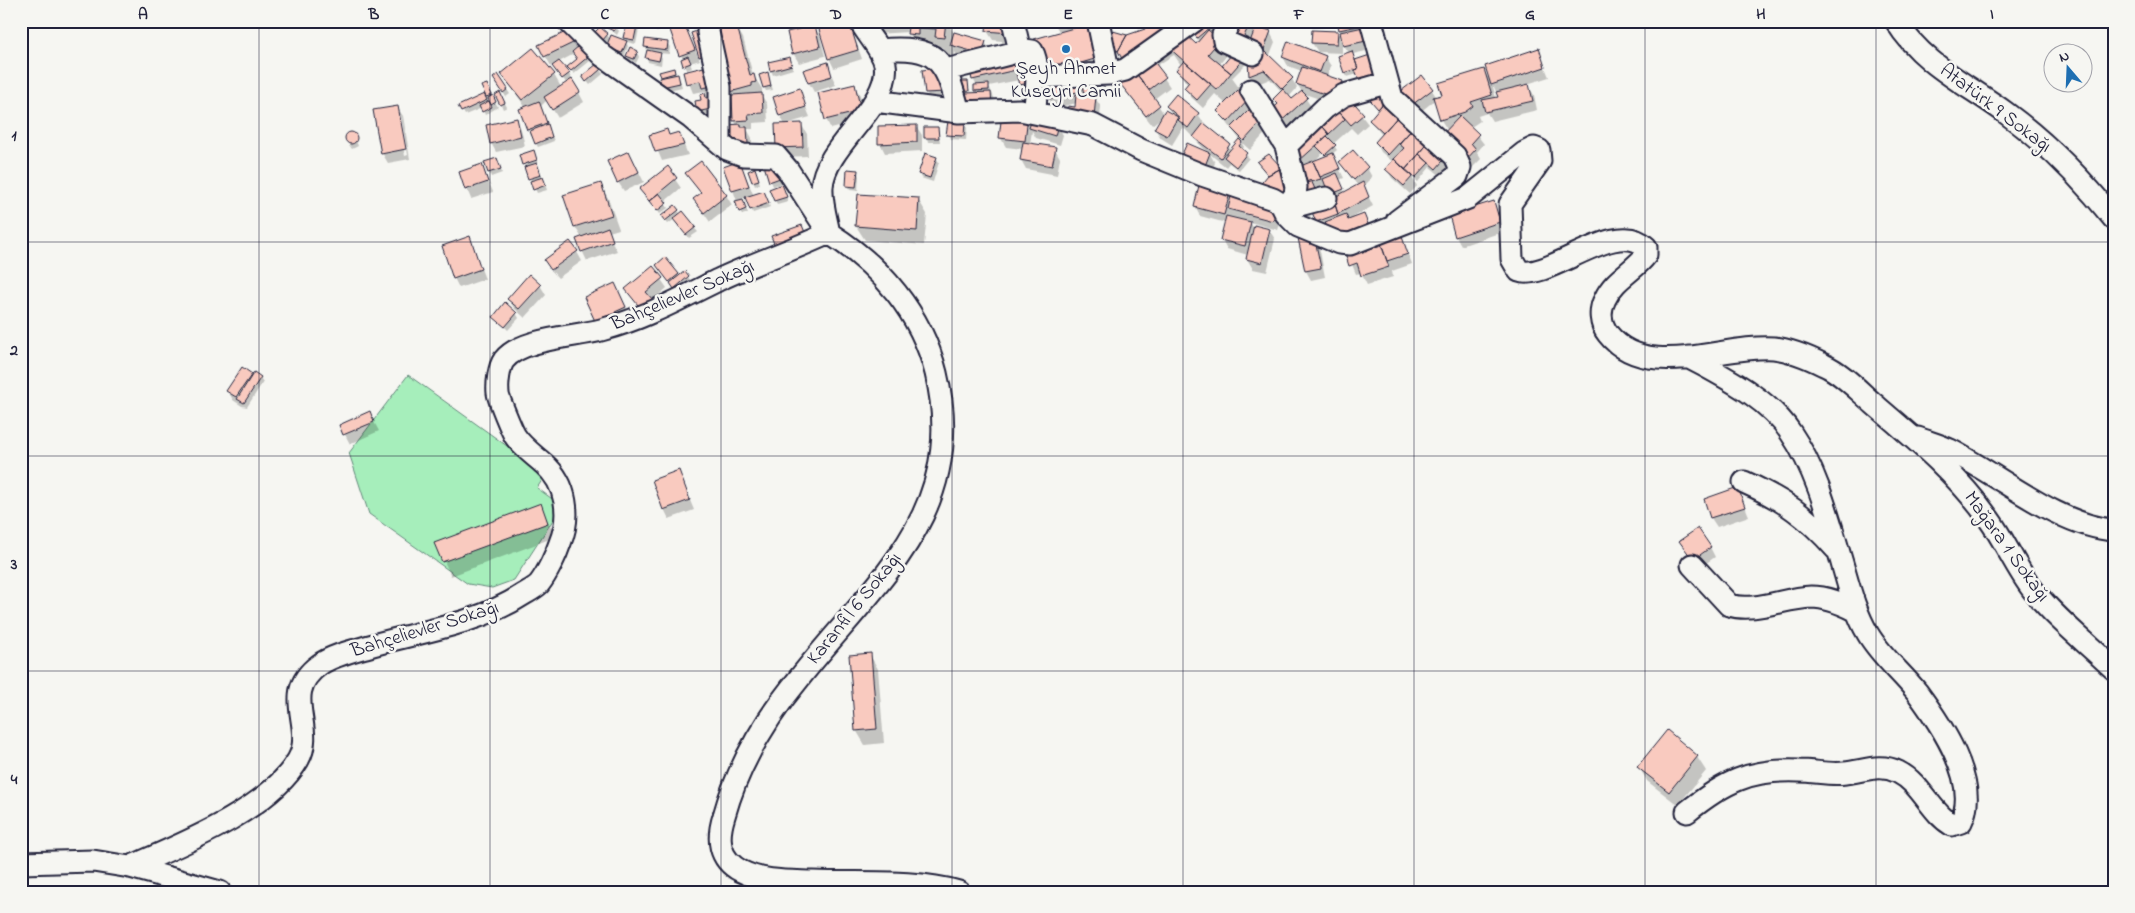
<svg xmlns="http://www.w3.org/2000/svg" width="2135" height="913" viewBox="0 0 2135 913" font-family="'Indie Flower',sans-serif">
<rect width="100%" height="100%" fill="#f6f6f2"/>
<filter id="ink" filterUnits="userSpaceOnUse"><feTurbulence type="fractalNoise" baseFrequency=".02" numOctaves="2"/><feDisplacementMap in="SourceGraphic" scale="10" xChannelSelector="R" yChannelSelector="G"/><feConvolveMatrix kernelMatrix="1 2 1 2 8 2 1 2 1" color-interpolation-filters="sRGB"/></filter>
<g filter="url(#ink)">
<path fill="#a6eebb" stroke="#64887b" d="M408 375 546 474 537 488 562 506 514 580 492 588 468 584 369 514 349 453Z"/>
<path fill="#0003" fill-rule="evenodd" d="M628 21H639L640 24 636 44 627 42 624 37Z
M652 21H667L669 29 656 32Z
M728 21H749L750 24 737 28 743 38 753 75 762 89V96L767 104 768 122 753 123V129H747L752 138V153L735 154 737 125 734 120V96L731 91V25Z
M849 21 862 59 834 68 829 58Z
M869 21H947L954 33 985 42 990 51 987 63 957 55 955 52V57L947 56 942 47 929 46 919 53 909 32 875 34Z
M1012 21 1014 39 1004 52 1002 41 993 40 987 31Z
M1053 21H1078L1108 77 1094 81 1096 89 1085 92V95L1096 92 1097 95 1094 96 1101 107 1099 126 1076 108 1077 103 1054 108 1049 99 1046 85 1060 33Z
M1199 21H1233L1219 40 1227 55 1219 65 1222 68 1237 51 1236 21H1258L1257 28 1270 32 1275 42 1269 57 1292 79 1297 88 1289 97 1292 101 1302 92 1297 84 1302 71 1288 66 1283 57H1325L1331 66 1327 77 1342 82 1347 92 1346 95 1368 124 1357 134 1351 128 1333 144 1337 150 1332 154 1344 178 1339 180 1344 192 1358 186 1340 163 1367 168 1372 177 1363 186 1373 206 1353 217 1364 215 1375 241 1400 232 1412 264 1392 271 1393 277 1367 285 1361 273 1356 274 1346 250 1323 231 1317 222 1332 198 1326 185 1324 186 1325 189 1319 192 1317 189 1315 190 1303 167 1295 158 1337 105 1302 93 1312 108 1283 133 1278 105 1274 99 1282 92 1270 79 1255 85 1250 76V60L1232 78 1269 129 1250 150 1241 142 1244 147 1242 150 1249 158 1239 170 1229 163 1226 167 1210 154 1215 163 1208 180 1185 171 1206 151 1183 127 1172 145 1161 138 1155 129 1162 117 1152 125 1124 89 1119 80 1130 71 1122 55 1114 50 1127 36 1196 46 1199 42 1191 29ZM1174 55 1181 65 1177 70 1188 85 1185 88 1191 97 1203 108 1215 94 1226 104 1219 112 1240 140 1232 150 1204 123 1198 114 1176 96 1168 106 1173 116 1164 114 1154 99 1170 87 1156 66ZM1323 153 1327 157 1313 162Z
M1369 21 1375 49 1353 54 1358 74 1347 77 1345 73 1340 56 1349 53 1342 42V53L1318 52 1312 43 1337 32 1343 43 1340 29Z
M683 24 700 60 690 63 692 68 687 70 671 28 669 29Z
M616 27 619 31 617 35 609 28Z
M814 27 820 36 825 56 799 63 793 53Z
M607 35 610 39 605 45 597 39Z
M612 36 626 42 628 46 624 57 610 51Z
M574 41 590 61 574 74 569 67 578 60 574 54 559 62 569 74 584 102 558 118 547 100 541 106 554 141 538 147 528 130 526 108 502 74 554 75 561 87 567 84 553 65 551 66 540 46Z
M667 43 670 47 669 54 659 53 662 58 661 65 648 62 646 47Z
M1538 50 1549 77 1527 84 1534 95 1537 110 1492 121 1487 113 1478 116 1480 121 1471 127 1484 144 1477 152 1481 159 1472 168 1448 145V131L1441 120 1435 100 1414 117 1404 104 1432 90 1437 98 1443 96 1484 70 1490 81ZM1493 87H1494L1499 98H1496Z
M637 52 639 57 636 63 631 60 635 67 626 59 631 62 627 56Z
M1028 55 1032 87 1022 89 1019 80 989 86 996 102 965 96 962 92 968 82 970 94H977L975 90 977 86 973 79Z
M789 58 793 69 773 75 771 70Z
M827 64 836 85 814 92 809 83Z
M596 65 603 74 590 85 586 80Z
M708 67 717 112 701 116 698 111 702 101 701 96 707 94 705 91 693 93 685 73Z
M673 69 680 80 682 87 665 91 662 76Z
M943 70 949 101 932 102 926 92Z
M768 74 773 90 766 91 764 87Z
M498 76 510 94 506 97 494 78Z
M1363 85 1452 165 1442 177 1430 167 1418 182 1412 177 1417 186 1410 194 1392 178 1387 169 1393 162 1381 152 1376 142 1382 135 1370 120 1379 110 1369 98Z
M854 86 860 95 866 120 831 129 826 119Z
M489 90 498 107 485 115 482 108 465 115 460 106 486 94Z
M799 90 810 117 786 124H801L807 134 808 156 783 157 778 148 785 125 780 115Z
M497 95 502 98 507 107 503 109Z
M397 107 403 116 410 159 388 163 382 153ZM398 115H401L408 155 405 156Z
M1027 117 1058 126 1063 135 1060 145 1036 138 1032 131 1030 144 1055 149 1060 158 1057 175 1026 169 1021 160 1023 149 1006 147 1000 137Z
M516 119 521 129 525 146 496 152 491 143Z
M964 123 967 128 966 140 950 139 948 134Z
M916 126 922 135V151L885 153 880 143Z
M925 128H938L940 142H928Z
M667 130 670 136 679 133 688 155 662 161 651 135Z
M353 133 358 146 352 149 347 142 346 135Z
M629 152 644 182 624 191 618 182Z
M520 155 535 156 547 190 537 193Z
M936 158 939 162 933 182 921 178 919 174Z
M740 163 754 196 764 192 770 207 753 213 746 197 742 199 748 213 742 215 725 168Z
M764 163 775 164 782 183 773 186Z
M499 164 502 173 491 177 489 172Z
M482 165 493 192 471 199 460 172Z
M667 168 681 188 664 202 668 208 660 214 641 189Z
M857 171 859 176 858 191 850 190 847 186Z
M687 173 726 195 732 205 710 222 694 199 701 194Z
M757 174 760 184 755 186 753 181Z
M1201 183 1283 215 1278 230 1250 222 1254 229 1269 230 1275 239 1267 272 1253 269 1247 259 1248 255 1227 249 1222 240 1226 223 1200 216 1195 207Z
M600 184 608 198 619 229 609 232 614 247H615L617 251 587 261 577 240 582 238 575 227 565 196Z
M771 189 784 190 788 202 777 205Z
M918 199 927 214 924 245 865 240 856 226Z
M1493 202 1505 231 1461 246 1456 237Z
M1296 210 1309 211 1313 226Z
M678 211 698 232 689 238 675 219 668 224 665 220Z
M469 238 485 279 459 288 454 278Z
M1300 239 1319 246 1325 277 1311 280 1306 271Z
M577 252 582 261 558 278 551 270Z
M653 268 667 288 652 301 649 319 627 290Z
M660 269 678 275 679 277 685 273 691 281 678 292Z
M540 285 546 295 525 318 514 308 509 299Z
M615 285 631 317 596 321Z
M516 313 519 318 508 330 495 317Z
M251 375 260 378 263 382 247 407 242 406 233 400 228 391Z
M369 413 379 431 350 444 340 425Z
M678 472 694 510 669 519 664 509Z
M1738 489 1749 516 1717 527 1711 518Z
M540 504 555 537 451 576 436 544Z
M1681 542 1710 547 1715 557 1699 568Z
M870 655 878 669 884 743 865 745 856 730Z
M1697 757 1706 771 1678 805 1647 781 1639 767Z"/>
<path fill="#f9cabf" stroke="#22223b" d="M627 21H638L634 40 623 38Z
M651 21H666L667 25 652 29Z
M835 21H849L858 50 828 59 818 26Z
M868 21H905V23L868 25Z
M909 21H946L944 38 935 37 936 29 918 28V35L907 34Z
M987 21H1010L1009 33 986 31Z
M1142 21H1176L1126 67 1118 51 1127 35 1145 29Z
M1197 21H1217L1197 38 1189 28Z
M1234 21H1251L1239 47 1226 38Z
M1337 21H1367V24L1339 30Z
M610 22 617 26 614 31 607 28Z
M736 22 750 75 754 74 756 82 752 83V86L730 92 713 28Z
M684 23 695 50 679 56 669 27Z
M1088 24 1098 58 1044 74 1034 39Z
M815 25 820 47 792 54 787 32Z
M1256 26 1271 31 1263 52 1248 47Z
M1368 26 1371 40 1343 46 1340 32Z
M600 27 608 34 602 41 593 34Z
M570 30 575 42 544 57 538 45Z
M700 30 708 54 699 57 691 33Z
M1208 30 1220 40 1208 54 1231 73 1217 90 1168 47 1182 31 1196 44Z
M1312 30 1338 31 1337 44 1311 43Z
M1113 31 1127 35 1118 51 1110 46Z
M954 32 986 41 982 54 950 45Z
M611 35 627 41 622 53 606 47Z
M645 39 668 42 667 50 644 47Z
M1288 41 1326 56 1320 72 1282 57Z
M580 45 589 56 571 71 567 67 577 59 572 52Z
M630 47 638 51 634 59 626 56Z
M533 48 555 74 522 100 501 74Z
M1539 48 1545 67 1491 85 1485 66Z
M1236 49 1245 57 1231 73 1222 66Z
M647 50 661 53 659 61 645 58Z
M1352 51 1358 69 1344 73 1338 56Z
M1266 52 1293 78 1282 89 1264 70 1249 76 1248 60Z
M1029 53 1032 68 1016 71 1013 57Z
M1373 54 1381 80 1362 86 1355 70 1358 69 1355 60Z
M1149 55 1166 77 1149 90 1132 68Z
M688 56 691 63 683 66 681 59Z
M790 57 792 65 770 71 768 62Z
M1013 57 1016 70 972 80 969 66Z
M559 61 570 73 562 79 552 66Z
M1184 61 1211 84 1197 100 1184 88 1189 82 1176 70Z
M828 62 832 76 808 83 803 70Z
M597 64 601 69 586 82 582 76Z
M708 66 713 86 702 88 700 81 686 84 683 72Z
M1302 67 1343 81 1336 98 1296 84Z
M674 68 675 73 661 77 659 72Z
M1132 68 1160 105 1146 116 1117 80Z
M931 69H944L945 92 925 93 922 70Z
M1484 69 1492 95 1471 102 1473 106 1465 112 1440 120 1433 97 1442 95 1438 83Z
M1028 71 1030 83 1019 85 1016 73Z
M768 72 771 86 763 88 759 75Z
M498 74 508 89 503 93 493 78Z
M678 74 680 83 662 87 659 78Z
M1422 75 1433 89 1408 108 1397 94Z
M1077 76 1081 91 1048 99 1044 84Z
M1092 77 1096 91 1084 94 1081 80Z
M572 79 580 92 552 110 544 97Z
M960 81H968L969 91 961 92Z
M487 84 492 95 486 97 481 86Z
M855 84 861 111 825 120 818 93Z
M989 84V90L974 91V85Z
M1529 84 1533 101 1485 112 1482 100 1498 97 1496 92Z
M1379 87 1386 100 1378 109 1365 94Z
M800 88 806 107 779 116 773 97Z
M1240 88 1250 98 1228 122 1217 111Z
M1283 89 1292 99 1302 91 1308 97 1277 125 1267 114 1278 104 1273 99Z
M500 92 505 103 500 105 495 95Z
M991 92 992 107 967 109 966 93Z
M705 93 706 98 713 97 715 108 697 112 695 101 701 100 700 95Z
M762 93 763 113 748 114 749 120 733 121 732 95Z
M484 94 487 100 461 112 458 106Z
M1076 94 1096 96 1094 117 1067 114 1068 106 1075 107Z
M1176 94 1199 113 1188 128 1178 120 1180 118 1166 106Z
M493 95 496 102 491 105 488 98Z
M1347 95 1364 114 1351 125 1334 106Z
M1386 100 1401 113 1383 133 1369 120Z
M489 101 492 107 482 112 479 106Z
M539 101 547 123 527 130 519 109Z
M1254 105 1264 119 1244 141 1231 128Z
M398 106 406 149 381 154 373 110Z
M1334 106 1345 119 1329 134 1318 121Z
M1165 110 1178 117 1167 136 1154 129Z
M1002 113 1028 116 1025 141 999 138Z
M1401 113 1415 126 1388 155 1375 142Z
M1033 116 1058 124 1055 136 1029 128Z
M1460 116 1479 134 1471 143 1476 149 1466 160 1441 136Z
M517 118 521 136 490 144 486 125Z
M948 121 965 122 964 136 946 135Z
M1318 121 1329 134 1299 161 1288 148Z
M802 123 803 147 776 148 775 124Z
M1204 123 1230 144 1221 158 1193 137Z
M548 124 552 137 535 144 530 131Z
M741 124V127H747L748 144 728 145 727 125Z
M917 125V142L878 144V126Z
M1415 126 1431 140 1405 170 1394 159 1404 148 1399 144Z
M924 127H938L939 138H924Z
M667 129 669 135 679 132 684 145 655 152 649 135Z
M345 138a6 6 0 1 1 12 0a6 6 0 1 1-12 0Z
M1327 136 1336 145 1325 155 1316 146Z
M1239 139 1242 142 1239 146 1247 153 1236 167 1224 157Z
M1431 140 1448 155 1436 169 1419 154Z
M1023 142 1056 147 1052 166 1020 160Z
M1187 143 1210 153 1203 171 1179 161Z
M534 150 537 160 522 165 519 155Z
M1353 150 1368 167 1354 180 1339 162Z
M629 151 639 172 617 183 607 161Z
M925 153 937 157 930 178 918 174Z
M1333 153 1340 169 1320 177 1313 161Z
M1269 154 1282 168 1268 175 1257 162Z
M1419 154 1429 163 1415 178 1405 170Z
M497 158 501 169 488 173 484 162Z
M773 159 780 178 769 182 763 162Z
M1394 159 1413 176 1404 186 1385 169Z
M701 161 727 195 704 213 693 199 701 193 685 173Z
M740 161 749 186 732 191 723 167Z
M1313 161 1321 179 1299 185 1293 169Z
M537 163 541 175 528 179 524 167Z
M482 164 488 182 465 190 459 172Z
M1289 164 1294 190 1272 196 1258 187 1268 175Z
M668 166 677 178 649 201 639 189Z
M755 168 759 180 752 182 748 171Z
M847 169 858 170 856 187 846 186Z
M1337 173 1344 189 1329 195 1323 179Z
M543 177 546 185 533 190 530 181Z
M1311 180 1318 196 1305 201 1299 185Z
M1200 181 1231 189 1224 215 1194 207Z
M1363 182 1369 197 1338 214 1333 198Z
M601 183 612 215 574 227 563 195Z
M782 184 787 197 774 201 769 189Z
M764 191 769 203 750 210 745 197Z
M1232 192 1278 204 1273 221 1228 209Z
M659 193 667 203 657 211 649 201Z
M858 194 919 198 917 231 855 226Z
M1333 198 1338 214 1316 222 1310 207Z
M743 199 746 209 739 212 735 201Z
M1494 201 1500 222 1455 237 1449 215Z
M675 205 679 210 665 221 661 216Z
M683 211 696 227 686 235 673 219Z
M1346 214 1348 220 1364 214 1372 234 1330 236 1325 222Z
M1226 216 1251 222 1245 246 1220 240Z
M802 225 806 235 775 246 771 236Z
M1254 225 1270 229 1262 263 1246 259Z
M608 227 613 241 581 252 576 239Z
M1400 231 1408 254 1387 261 1379 238Z
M1314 235 1321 268 1305 271 1298 238Z
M470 236 481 269 453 279 442 246Z
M1379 238 1389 267 1361 276 1357 263 1349 266 1344 250Z
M570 241 578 251 551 270 544 260Z
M665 257 679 274 669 282 656 265Z
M653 266 663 278 646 292 654 301 642 310 625 289Z
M685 271 689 276 674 289 670 283Z
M529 274 541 285 519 309 507 299Z
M615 283 626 307 615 312 618 318 612 320 610 315 595 321 584 297Z
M505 302 517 313 505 327 493 317Z
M242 367 252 374 236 397 226 391Z
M254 372 261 377 244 403 237 399Z
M370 411 374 422 343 435 339 425Z
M679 470 690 500 663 510 652 480Z
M1738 487 1745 507 1710 518 1704 499Z
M541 503 548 523 442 562 434 543Z
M1698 528 1711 547 1693 560 1679 541Z
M871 653 877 729 855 731 849 655Z
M1667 730 1698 756 1669 792 1637 767Z"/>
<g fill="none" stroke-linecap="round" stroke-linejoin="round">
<defs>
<path id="minor" d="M709 21 708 32 720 87V143
M860 21C867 35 882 49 885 64 892 105 824 145 822 187 821 202 826 218 829 233 881 266 921 313 936 373 969 510 877 580 801 676 767 717 738 765 724 816 717 838 718 859 741 871 762 882 790 881 813 882 861 884 913 879 959 892
M1013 21 1020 51
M1098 21 1109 74
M1230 21 1223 35 1224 41 1253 54
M1371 21 1392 98 1455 156 1460 167 1457 176 1397 221
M1896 21C1922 64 1967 84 2006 113 2047 143 2082 179 2114 219
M879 50C938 45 945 59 959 112L1020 110 1093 125 1141 150 1202 175 1273 199 1281 204 1286 214 1298 226 1339 243 1350 244 1468 198 1524 153 1534 148 1539 150 1540 161 1510 204 1512 259 1519 271C1548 282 1616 216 1646 247V255C1634 271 1614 279 1605 299 1599 310 1600 324 1608 334 1646 382 1723 344 1774 348 1792 350 1808 357 1824 365 1842 373 1859 391 1874 404 1915 439 1958 475 1989 519 2005 541 2016 568 2033 590 2056 619 2087 643 2114 669
M946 70 1025 50 1032 51C1041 66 1035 95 1035 112
M1036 77 1109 74 1125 70 1194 21
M1251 90 1286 146
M875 101 959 112
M1284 209 1295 195 1296 187 1286 146 1325 108 1344 95 1386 83
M1284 209 1326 198
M1918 438C1928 442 1940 445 1950 450 1999 475 2058 526 2114 530
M1744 482C1784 500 1807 516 1836 549
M1692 565 1729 605C1755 613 1784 598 1811 597 1827 597 1841 603 1855 610
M1687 812C1724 782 1750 769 1799 771 1815 771 1830 775 1845 773 1864 771 1880 763 1898 772 1922 784 1930 812 1952 825L1961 822C1981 782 1940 723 1917 692 1901 672 1881 656 1868 634 1855 612 1849 587 1842 563 1829 519 1817 471 1791 433 1767 397 1724 377 1688 357
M21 863 93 861 130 867 220 892
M130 867C180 845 269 810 298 760 317 727 279 694 319 665 333 655 356 650 373 645 424 631 480 623 524 594 529 591 535 588 539 584 547 574 556 555 560 543 571 516 567 484 544 464 534 455 522 447 515 436 512 431 498 398 498 393 497 384 499 367 504 360 521 338 575 337 601 330 643 319 680 299 718 280 754 263 793 250 829 233L788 170 776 156 743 155 727 149 691 118 603 56 568 21"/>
</defs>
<use href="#minor" stroke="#22223b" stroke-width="25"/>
<use href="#minor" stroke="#f6f6f2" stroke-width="21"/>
</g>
</g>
<path fill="none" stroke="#22223b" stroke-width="1" stroke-opacity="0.55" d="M259 21V892M490 21V892M721 21V892M952 21V892M1183 21V892M1414 21V892M1645 21V892M1876 21V892M21 242H2114M21 456H2114M21 671H2114"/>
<circle fill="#1f6fb2" stroke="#f6f6f2" stroke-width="2" cx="1066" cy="49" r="5"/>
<g text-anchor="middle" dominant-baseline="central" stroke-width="5" stroke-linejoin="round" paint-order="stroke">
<g font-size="20" fill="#22223b" stroke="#f6f6f2">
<text x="1066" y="69">Şeyh Ahmet<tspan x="1066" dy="23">Kuseyri Camii</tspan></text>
</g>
<g font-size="20" fill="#22223b" stroke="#f6f6f2">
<text transform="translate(1995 109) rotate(37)">Atatürk 9 Sokağı</text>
<text transform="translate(683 296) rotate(-23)">Bahçelievler Sokağı</text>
<text transform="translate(2006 547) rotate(54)">Mağara 1 Sokağı</text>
<text transform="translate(855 609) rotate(-51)">Karanfil 6 Sokağı</text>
<text transform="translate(425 630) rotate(-17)">Bahçelievler Sokağı</text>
</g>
</g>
<rect width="2135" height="913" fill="none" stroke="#f6f6f2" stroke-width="55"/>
<g transform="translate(2068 68) rotate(341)"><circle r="24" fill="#f6f6f2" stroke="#a1a1a9"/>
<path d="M0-4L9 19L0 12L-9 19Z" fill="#1f6fb2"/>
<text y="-8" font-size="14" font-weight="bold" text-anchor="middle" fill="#22223b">N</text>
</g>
<rect x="28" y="28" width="2080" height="858" fill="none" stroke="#22223b" stroke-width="2"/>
<g font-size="16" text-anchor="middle" font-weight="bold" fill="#22223b">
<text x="143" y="19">A</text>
<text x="374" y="19">B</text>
<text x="605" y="19">C</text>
<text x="836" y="19">D</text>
<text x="1068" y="19">E</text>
<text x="1299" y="19">F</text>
<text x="1530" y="19">G</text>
<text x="1761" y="19">H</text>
<text x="1992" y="19">I</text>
<text x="14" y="140">1</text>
<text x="14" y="355">2</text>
<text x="14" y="569">3</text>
<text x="14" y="784">4</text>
</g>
</svg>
